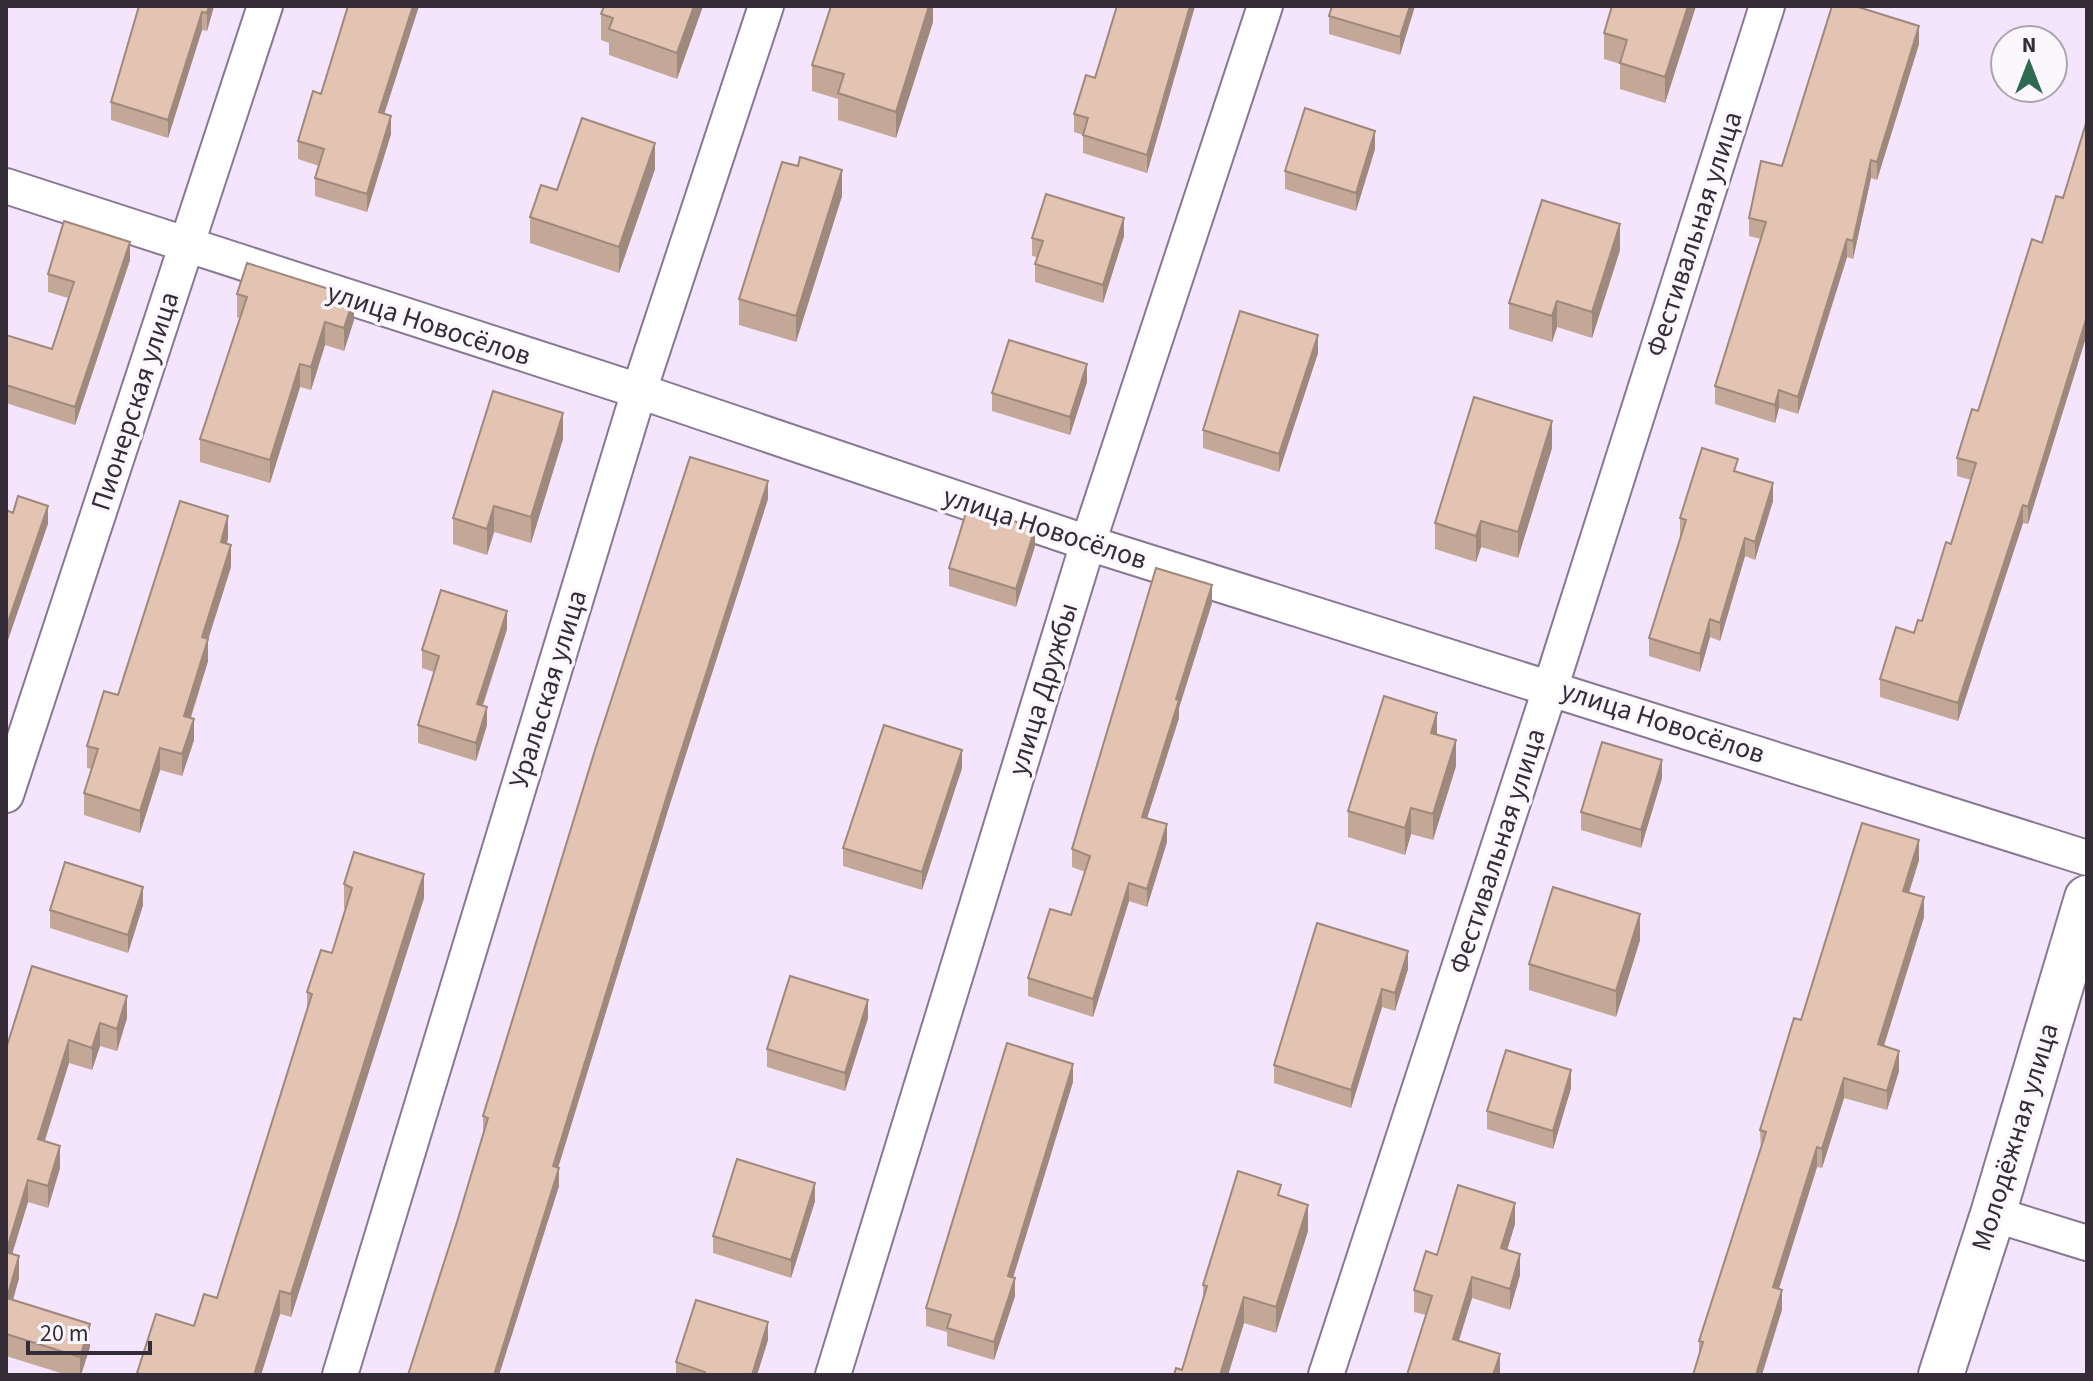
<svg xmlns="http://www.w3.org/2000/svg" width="2093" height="1381" viewBox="0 0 2093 1381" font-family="'Source Sans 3',sans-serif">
<rect width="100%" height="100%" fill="#f4e5fd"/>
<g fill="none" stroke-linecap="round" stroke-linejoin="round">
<defs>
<path id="street" d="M6 186 639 391 1088 543 2087 858
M6 795 265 6
M1993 1214 2087 1243
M340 1375 639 391 766 6
M833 1375 1088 543 1265 6
M1326 1375 1551 686 1767 6"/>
<path id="secondary" d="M1941 1375 1993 1214 2087 898"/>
</defs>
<use href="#street" stroke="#887892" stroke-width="38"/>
<use href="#secondary" stroke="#887892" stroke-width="48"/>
<use href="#street" stroke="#fff" stroke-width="34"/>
<use href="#secondary" stroke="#fff" stroke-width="44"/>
</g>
<path fill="#c3a898" d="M139 6H214L207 31 202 30 168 138 111 120V102Z
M419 6 384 114 391 134 367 212 315 196V178L319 166 298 159V141L321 94Z
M703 6 677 79 609 55V43L601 40V14Z
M933 6V22L896 138 838 120V99L812 91V65Z
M1195 6 1147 173 1083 153V135L1074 132V114L1095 78Z
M1415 6 1400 55 1329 34V16Z
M1696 6 1665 103 1620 89V64L1604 59V33Z
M1919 44 1877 180 1871 178 1853 259 1847 257 1798 414 1779 408 1775 423 1715 404V386L1761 239 1749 236V218L1782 166Z
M2087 120V334L2028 524 2023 523 1958 721 1880 697V679L1922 621 1951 544 1971 480 1957 476V458L1978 411 2042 243 2063 198Z
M1375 149 1356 211 1285 189V171Z
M655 169 619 273 530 243V217L557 190Z
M842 196 796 342 739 325V299Z
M1124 236 1103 303 1035 282V264L1037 257 1032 256V238Z
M1620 250 1592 338 1557 327 1552 342 1509 329V303Z
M130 260 75 425 6 403V335L52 349 68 298 48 292V274Z
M237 294 354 320 344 351 325 345 311 390 300 387 270 483 200 462V439L240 318 237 317Z
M1318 353 1279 472 1203 448V430Z
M1087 382 1070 435 992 411V393Z
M563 439 531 543 494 532 487 555 453 544V518Z
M1552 448 1518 558 1481 547 1476 562 1435 549V523Z
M1738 473 1773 501 1755 560 1745 556 1720 641 1710 637 1700 672 1649 656V638L1681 536H1680V518Z
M768 499 669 807 558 1168 559 1186 499 1375H408L457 1222 483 1134V1116Z
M228 538 227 544 231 567 208 639V661L191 718 194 740 182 776 160 770 140 833 84 815V793L92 769 87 768V746L118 695Z
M1035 546 1016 607 949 586V568Z
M1212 603 1179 708V718L1147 818 1167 842 1147 907 1129 901 1093 1017 1028 996V978L1071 915 1085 872 1072 867V849Z
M507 629 483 706 487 725 476 761 418 743V725L434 672 422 668V650Z
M1437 735 1456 766 1433 840 1411 834 1405 855 1348 837V811Z
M962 768 922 890 843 866V848Z
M1662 778 1641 848 1581 830V812Z
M1919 860 1909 893 1924 917 1884 1046 1899 1071 1887 1110 1844 1098 1822 1168 1817 1167 1779 1289 1782 1310 1699 1354V1341L1761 1150 1760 1130 1801 1020Z
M344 884 424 898 291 1317 280 1314 261 1375H137V1373L194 1326 217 1298 307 1010V992L332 953 346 909 344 908Z
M143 905 128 953 50 928V910Z
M1640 940 1616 1017 1529 990V964Z
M1408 969 1395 1011 1382 1007 1351 1108 1274 1083V1065Z
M127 996V1018L117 1051 100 1046 92 1070 69 1063 45 1141 60 1168 48 1208 28 1202 12 1254 19 1278 13 1300 90 1347 81 1375H67L6 1356V1049Z
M868 1018 845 1091 767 1067V1049Z
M1073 1082 1013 1278 1015 1296 994 1360 947 1346V1332L926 1326V1308Z
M1571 1088 1553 1149 1487 1129V1111Z
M1281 1196 1308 1231 1276 1333 1244 1323 1228 1375H1174L1182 1370 1203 1302V1285Z
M815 1201 791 1278 713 1253V1236Z
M1515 1224 1507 1250 1520 1275 1510 1310 1472 1298 1458 1341 1500 1375 1426 1315 1414 1312V1290L1437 1255Z
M768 1340 757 1375H676V1362Z"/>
<path fill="#9f887c" d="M209 6H214L207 31V13Z
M413 6H419L379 130V112Z
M694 6H703L677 79V53Z
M929 6H933V22L896 138V112Z
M1190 6H1195L1147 173V155Z
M1410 6H1415L1400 55V37Z
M1688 6H1696L1665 103V77Z
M202 12V30L168 138V120Z
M1919 26V44L1877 180V162Z
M391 116V134L367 212V194Z
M1375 131V149L1356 211V193Z
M655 143V169L619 273V247Z
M1871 160V178L1853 259V241Z
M842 170V196L796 342V316Z
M1124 218V236L1103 303V285Z
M1620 224V250L1592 338V312Z
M1847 239V257L1798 414V397Z
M130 242V260L75 425V407Z
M354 297V320L344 351V328Z
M1557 301V327L1552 342V316Z
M2087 316V334L2028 524V507Z
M325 322V345L311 390V367Z
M1318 335V353L1279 472V454Z
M300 364V387L270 483V460Z
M1087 364V382L1070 435V417Z
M1779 390V408L1775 423V405Z
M563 413V439L531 543V517Z
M1552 421V448L1518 558V532Z
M768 481V499L669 807 553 1184V1166L669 789Z
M1773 483V501L1755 560V542Z
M2023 505V523L1958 721V703Z
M48 506V524L6 646V628Z
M494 506V532L487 555V529Z
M228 516V538L221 564V542Z
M1481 521V547L1476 562V536Z
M1035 528V546L1016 607V589Z
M1745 538V556L1720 641V623Z
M231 545V567L202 659V637Z
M1212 585V603L1179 708V718L1142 834V817L1176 699Z
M507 611V629L477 722V704Z
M1710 619V637L1700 672V654Z
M208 639V661L184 738V716Z
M487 707V725L476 761V743Z
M1437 713V739L1431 733Z
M194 719V740L182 776V754Z
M1456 740V766L1433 840V814Z
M160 748V770L140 833V811Z
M962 750V768L922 890V872Z
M1662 760V778L1641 848V830Z
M1411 808V834L1405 855V828Z
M1167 824V842L1147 907V889Z
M1919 840V860L1903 911V891Z
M424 874V898L291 1317V1294Z
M1129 883V901L1093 1017V999Z
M143 887V905L128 953V935Z
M1924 897V917L1878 1064V1044Z
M1640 914V940L1616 1017V991Z
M1408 951V969L1395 1011V993Z
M1382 989V1007L1351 1108V1090Z
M127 996V1018L117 1051V1029Z
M868 1000V1018L845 1091V1073Z
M100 1023V1046L92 1070V1048Z
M69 1040V1063L38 1161V1139Z
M1899 1051V1071L1887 1110V1091Z
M1073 1064V1082L1008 1294V1276Z
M1571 1070V1088L1553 1149V1131Z
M1844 1078V1098L1822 1168V1149Z
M60 1146V1168L48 1208V1186Z
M1817 1147V1167L1773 1307V1287Z
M559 1168V1186L499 1375H494Z
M28 1180V1202L6 1274V1252Z
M815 1183V1201L791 1278V1260Z
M1515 1203V1224L1501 1270V1248Z
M1308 1205V1231L1276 1333V1307Z
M1520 1254V1275L1510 1310V1289Z
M19 1256V1278L7 1321V1298Z
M1472 1277V1298L1453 1360V1339Z
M1015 1278V1296L994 1360V1342Z
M1782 1290V1310L1762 1375H1756Z
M280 1291V1314L261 1375H254Z
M1244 1297V1323L1228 1375H1220Z
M768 1322V1340L757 1375H752Z
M90 1324V1347L81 1375H80V1357Z
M1500 1354V1375H1493Z"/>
<path fill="#e3c3b1" stroke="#9f887c" stroke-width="2" d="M139 6H209L207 13 202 12 168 120 111 102Z
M348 6H413L379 112 391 116 367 194 315 178 324 149 298 141 313 91 321 94Z
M604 6H694L677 53 609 29 613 18 601 14Z
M831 6H929L896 112 838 93 844 74 812 65Z
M1117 6H1190L1147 155 1083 135 1088 118 1074 114 1086 75 1095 78Z
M1332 6H1410L1400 37 1329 16Z
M1612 6H1688L1665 77 1620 63 1627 40 1604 33Z
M1832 6H1855L1919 26 1877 162 1871 160 1853 241 1847 239 1798 397 1779 390 1775 405 1715 386 1766 222 1749 218 1761 161 1782 166Z
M1305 108 1375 131 1356 193 1285 171Z
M582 118 655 143 619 247 530 217 541 185 557 190Z
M2087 120V316L2028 507 2023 505 1958 703 1880 679 1896 627 1914 633 1918 620 1922 621 1946 542 1951 544 1976 463 1957 458 1972 409 1978 411 2032 239 2042 243 2056 196 2063 198Z
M800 157 842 170 796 316 739 299 782 162 798 166Z
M1046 194 1124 218 1103 285 1035 264 1043 241 1032 238Z
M1542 200 1620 224 1592 312 1557 301 1552 316 1509 303Z
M64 221 130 242 75 407 6 385V335L52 349 74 282 48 274Z
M247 263 354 297 344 328 325 322 311 367 300 364 270 460 200 439 247 297 237 294Z
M1240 311 1318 335 1279 454 1203 430Z
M1009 340 1087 364 1070 417 992 393Z
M493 391 563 413 531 517 494 506 487 529 453 518Z
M1474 397 1552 421 1518 532 1481 521 1476 536 1435 523Z
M1702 448 1738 459 1734 471 1773 483 1755 542 1745 538 1720 623 1710 619 1700 654 1649 638 1686 520 1680 518Z
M690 457 768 481 669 789 553 1166 559 1168 494 1375H408L457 1222 488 1118 483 1116 595 750Z
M18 496 48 506 6 628V510L13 513Z
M180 501 228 516 221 542 231 545 202 637 208 639 184 716 194 719 182 754 160 748 140 811 84 793 98 749 87 746 104 691 118 695Z
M968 506 1035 528 1016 589 949 568Z
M1156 568 1212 585 1176 699 1179 700 1142 817 1167 824 1147 889 1129 883 1093 999 1028 978 1050 909 1071 915 1090 856 1072 849Z
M441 590 507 611 477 704 487 707 476 743 418 725 439 656 422 650Z
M1384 696 1437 713 1431 733 1456 740 1433 814 1411 808 1405 828 1348 811Z
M884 725 962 750 922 872 843 848Z
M1602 742 1662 760 1641 830 1581 812Z
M1862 823 1919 840 1903 891 1924 897 1878 1044 1899 1051 1887 1091 1844 1078 1822 1149 1817 1147 1773 1287 1782 1290 1756 1375H1693L1703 1342 1699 1341 1766 1132 1760 1130 1794 1018 1801 1020Z
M354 852 424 874 291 1294 280 1291 254 1375H143L137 1373 156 1314 194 1326 204 1294 217 1298 312 994 307 992 321 950 332 953 352 888 344 884Z
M65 862 143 887 128 935 50 910Z
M1553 887 1640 914 1616 991 1529 964Z
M1317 923 1408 951 1395 993 1382 989 1351 1090 1274 1065Z
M32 966 127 996 117 1029 100 1023 92 1048 69 1040 38 1139 60 1146 48 1186 28 1180 6 1252 19 1256 7 1298 90 1324 80 1357 6 1334V1049Z
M790 976 868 1000 845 1073 767 1049Z
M1007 1043 1073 1064 1008 1276 1015 1278 994 1342 947 1328 951 1315 926 1308Z
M1506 1050 1571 1070 1553 1131 1487 1111Z
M737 1159 815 1183 791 1260 713 1236Z
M1238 1171 1281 1185 1278 1195 1308 1205 1276 1307 1244 1297 1220 1375H1174L1176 1368 1182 1370 1207 1286 1203 1285Z
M1458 1185 1515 1203 1501 1248 1520 1254 1510 1289 1472 1277 1453 1339 1500 1354 1493 1375H1407L1432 1296 1414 1290 1426 1251 1437 1255Z
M696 1300 768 1322 752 1375H704L705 1372 676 1362Z"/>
<g text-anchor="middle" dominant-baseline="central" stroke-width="7" stroke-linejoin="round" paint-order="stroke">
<g font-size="28" fill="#342d38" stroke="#fbf7fd">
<text transform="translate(1694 234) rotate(-72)">Фестивальная улица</text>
<text transform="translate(429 324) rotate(18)">улица Новосёлов</text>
<text transform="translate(135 401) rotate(-72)">Пионерская улица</text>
<text transform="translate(1045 528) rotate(18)">улица Новосёлов</text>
<text transform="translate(548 689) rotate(-73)">Уральская улица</text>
<text transform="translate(1043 689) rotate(-73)">улица Дружбы</text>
<text transform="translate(1663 722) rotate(18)">улица Новосёлов</text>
<text transform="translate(1497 851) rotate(-72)">Фестивальная улица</text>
<text transform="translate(2015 1137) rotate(-73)">Молодёжная улица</text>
</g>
</g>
<rect width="2093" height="1381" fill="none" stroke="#342d38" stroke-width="16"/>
<g transform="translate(2029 64)"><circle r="38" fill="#fbf7fd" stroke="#aba6ae" stroke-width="2"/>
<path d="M0-6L14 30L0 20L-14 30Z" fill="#2f6952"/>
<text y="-12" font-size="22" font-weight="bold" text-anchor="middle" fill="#342d38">N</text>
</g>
<path d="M28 1341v12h122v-12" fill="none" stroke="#342d38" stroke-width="4"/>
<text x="40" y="1341" font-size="24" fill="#342d38" stroke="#fbf7fd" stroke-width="6" paint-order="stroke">20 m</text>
</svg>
